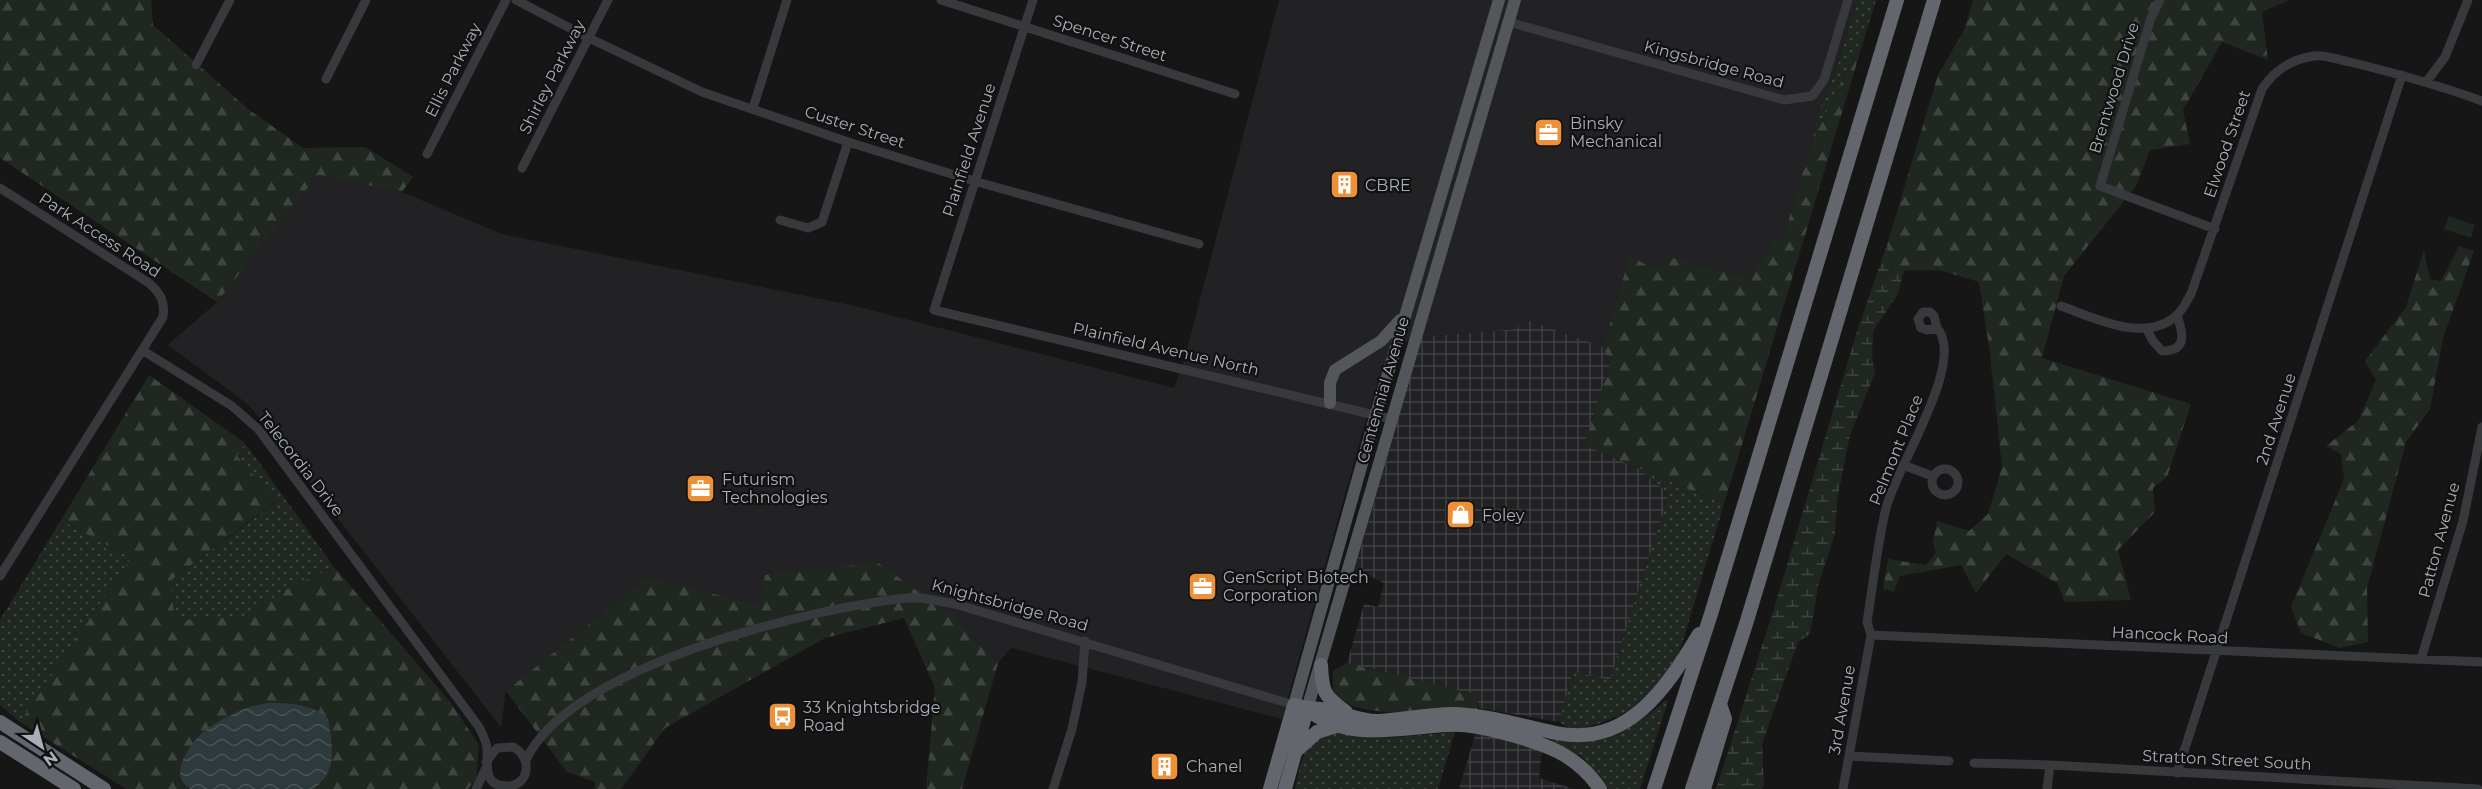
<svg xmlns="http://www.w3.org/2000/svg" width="2482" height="789" viewBox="0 0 2482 789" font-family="Montserrat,sans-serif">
<defs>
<pattern id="industrial-grid" width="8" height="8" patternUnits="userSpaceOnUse" patternTransform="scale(1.5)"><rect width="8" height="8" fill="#222224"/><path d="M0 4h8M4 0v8" fill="none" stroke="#3f4042"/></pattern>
<pattern id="grass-dots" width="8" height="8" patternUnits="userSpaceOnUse" patternTransform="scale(1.5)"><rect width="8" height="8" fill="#202720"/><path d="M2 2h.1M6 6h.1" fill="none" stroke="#3e443e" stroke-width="1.8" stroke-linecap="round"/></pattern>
<pattern id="forest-firs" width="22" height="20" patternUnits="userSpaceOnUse" patternTransform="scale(1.5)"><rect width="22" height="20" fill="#202720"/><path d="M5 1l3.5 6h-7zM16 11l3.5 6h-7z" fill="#3e443e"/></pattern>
<pattern id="wetland-marsh" width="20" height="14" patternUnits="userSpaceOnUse" patternTransform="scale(1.5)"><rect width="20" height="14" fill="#202720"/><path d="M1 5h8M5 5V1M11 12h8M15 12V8" fill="none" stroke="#3e443e"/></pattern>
<pattern id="water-waves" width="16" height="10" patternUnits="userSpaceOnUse" patternTransform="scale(1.5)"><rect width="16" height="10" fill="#2e393d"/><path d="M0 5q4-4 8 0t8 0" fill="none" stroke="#495357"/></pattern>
</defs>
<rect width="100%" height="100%" fill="#161617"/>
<path fill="#222224" d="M1279 0H1857L1837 68 1818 113 1811 145 1785 232 1771 245 1750 279 1674 258 1653 269 1630 255 1603 347 1521 318 1517 329 1422 337 1390 346 1365 423 1282 719 1011 648 998 663 956 619 759 605 647 577 506 691 501 727 249 405 168 345 217 302 318 175 402 192 502 234 851 305 1174 388 1184 360Z"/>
<path fill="url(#industrial-grid)" d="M1521 318 1603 347 1610 364 1584 445 1638 468 1669 494 1610 681 1573 672 1559 722 1478 708 1477 695 1347 663 1364 604 1378 607 1384 583 1355 569 1422 337 1517 329Z
M1476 732 1542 748 1539 778 1574 789H1459Z"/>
<path fill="url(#grass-dots)" d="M1857 0H1876L1868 26 1811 145 1818 113 1837 68Z
M245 443 334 567 287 589 245 617 175 620 170 581 276 502 237 456Z
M1638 468 1724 504 1679 654 1664 681 1636 708 1601 723 1574 731 1559 722 1573 672 1610 680 1669 494Z
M61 520 131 558 20 722 0 705V620Z
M1666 700 1668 701 1640 789H1608L1600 776 1579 754 1577 757 1549 740C1598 742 1629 734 1666 700Z
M1331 731 1385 738 1455 732 1438 789H1295C1303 756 1300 749 1331 731Z"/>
<path fill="url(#forest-firs)" d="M0 0H151L153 25 248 109 303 148 365 147 413 177 402 192 318 175 217 302 0 158Z
M1973 0H2289L2262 12 2268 60 2222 42 2183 110 2190 144 2150 150 2136 186 2064 276 2042 358 2191 404 2167 477 2153 488 2155 512 2118 550 2131 600 2065 602 2057 583 2006 554 1976 593 1961 565 1900 576 1894 592 1883 589 1888 559 1926 565 1936 552 1933 543 1937 521 1969 531 1988 514 2002 467 1990 353 1979 282 1939 270 1891 271 1887 245 1938 75 1964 30Z
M1868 26 1724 504 1584 445 1610 364 1603 347 1630 255 1653 269 1674 258 1750 279 1771 245 1785 232 1811 145Z
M2459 246 2474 251 2443 338 2430 409 2406 442 2367 588 2368 642 2340 648 2301 633 2291 607 2344 479 2341 454 2326 446 2358 421 2376 380 2365 361 2406 307 2424 250 2430 279 2441 281Z
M149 375 245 443 237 456 276 501 170 581 175 620 245 617 287 589 334 567 451 703 479 745 476 779 468 789H314L324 781 183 785 190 789H126L20 722 131 558 61 520Z
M877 562 956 619 998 663 962 789H926L935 688 904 618 825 638 665 728 621 789H594L595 782 567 772 506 691 647 577 759 605 765 575Z
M1347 663 1477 695V711C1438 712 1394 717 1356 707 1347 704 1339 698 1333 691V671Z"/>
<path fill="url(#wetland-marsh)" d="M1887 245 1891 271H1904L1898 294 1873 331 1872 355 1875 373 1850 435 1837 501 1835 534 1819 582 1810 634 1798 642 1762 744 1764 785 1762 789H1716L1772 615 1856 334Z"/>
<path fill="#202720" d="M2449 216 2475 225 2471 238 2444 229Z"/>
<path fill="url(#water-waves)" d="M267 703C291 703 308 703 328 718 332 747 339 769 314 789H190C168 775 188 747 202 733 211 725 228 716 239 711 247 707 258 705 267 703Z"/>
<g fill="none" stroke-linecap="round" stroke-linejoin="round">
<path stroke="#37393c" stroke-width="9" d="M516 0 589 38 702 92 848 142 974 181 1199 244
M941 0 1235 94
M1033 0 934 310 1391 419
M2160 0 2151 18 2100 186 2215 229
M1509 22 1784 100 1812 96 1824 80 1848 0
M196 65 230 0
M326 79 366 0
M2427 81 2445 57 2468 0
M753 108 787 0
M427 154 506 0
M522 168 608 0
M0 188 149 283C161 294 165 301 163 317L0 576
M780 220 808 228 822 222 848 142
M2061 306C2095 318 2147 345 2178 314 2184 308 2187 300 2191 294L2262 89C2274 71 2291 59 2314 56 2325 54 2339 60 2350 62 2395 73 2438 85 2482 101
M1923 312H1930L1934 316 1937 328 1927 330 1921 328 1918 319Z
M2146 328 2153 341 2162 351C2188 351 2183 333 2177 315
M142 350 232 406 259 430 479 727C482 734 487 741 487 750 488 765 483 786 506 786 530 787 533 757 513 747L497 748 486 762
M1903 465 1932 476
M1932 482a13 13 0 1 1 26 0a13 13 0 1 1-26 0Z
M1871 635 2482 662
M2421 659 2463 521 2482 427
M1849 756 1949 761
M526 760C569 666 811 608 907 598H922L955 604 1294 705
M1974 763 2050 765 2478 789
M2177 773 2402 75
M476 789 486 768
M1053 789 1072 729 1082 682 1085 641
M1843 789 1871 635 1867 622C1873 585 1877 546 1886 508 1896 468 1967 361 1937 328
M2047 789 2050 765"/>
<path stroke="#53565b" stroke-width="12" d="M1330 403V383L1335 370 1381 341 1400 320
M1294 705 1376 414 1499 0
M1307 709 1515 0"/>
<path stroke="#63676d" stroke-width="14" d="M1321 665C1322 692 1324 696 1346 712
M1307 709C1347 743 1402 727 1449 725 1468 724 1485 728 1504 733 1543 743 1577 754 1600 789
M0 722 104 789
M0 742 74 789
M1297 750 1317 732 1339 725
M1270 789 1294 705C1304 708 1312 708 1321 709 1341 711 1359 722 1379 721 1405 720 1431 713 1457 714 1491 716 1523 726 1556 733 1628 748 1667 687 1699 634
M1285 789 1307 709
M1654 789 1711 614 1897 0
M1692 789 1746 624 1934 0
M1704 789 1725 719 1720 704"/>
</g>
<defs>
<symbol id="office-square" viewBox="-11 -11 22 22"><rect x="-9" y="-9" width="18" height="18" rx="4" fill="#ed9038" stroke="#111112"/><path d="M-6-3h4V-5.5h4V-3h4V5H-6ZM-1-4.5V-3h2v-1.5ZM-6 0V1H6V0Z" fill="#fff"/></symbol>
<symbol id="building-square" viewBox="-11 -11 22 22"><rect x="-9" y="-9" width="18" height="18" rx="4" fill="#ed9038" stroke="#111112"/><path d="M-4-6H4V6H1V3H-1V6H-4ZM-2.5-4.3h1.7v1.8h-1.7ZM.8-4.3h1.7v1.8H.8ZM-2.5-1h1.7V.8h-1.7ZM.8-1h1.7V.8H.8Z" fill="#fff"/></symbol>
<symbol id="shop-square" viewBox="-11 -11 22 22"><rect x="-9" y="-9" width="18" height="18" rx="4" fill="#ed9038" stroke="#111112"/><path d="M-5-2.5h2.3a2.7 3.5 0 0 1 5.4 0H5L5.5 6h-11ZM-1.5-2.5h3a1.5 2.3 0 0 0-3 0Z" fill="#fff"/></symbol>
<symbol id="bus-square" viewBox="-11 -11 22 22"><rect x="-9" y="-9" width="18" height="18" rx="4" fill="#ed9038" stroke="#111112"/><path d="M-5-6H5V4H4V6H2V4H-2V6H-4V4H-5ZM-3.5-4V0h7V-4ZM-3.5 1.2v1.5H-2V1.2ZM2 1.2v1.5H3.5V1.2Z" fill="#fff"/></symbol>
</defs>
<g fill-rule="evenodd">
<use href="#office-square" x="1532" y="116" width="33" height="33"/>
<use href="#building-square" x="1328" y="168" width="33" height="33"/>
<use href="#office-square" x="684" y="472" width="33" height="33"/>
<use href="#shop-square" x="1444" y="498" width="33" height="33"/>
<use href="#office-square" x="1186" y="570" width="33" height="33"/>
<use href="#bus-square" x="766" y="700" width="33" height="33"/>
<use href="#building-square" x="1148" y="750" width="33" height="33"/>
</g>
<g text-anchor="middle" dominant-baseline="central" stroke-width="4.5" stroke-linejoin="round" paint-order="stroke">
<g font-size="16" fill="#a8afb7" stroke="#111112">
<text transform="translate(1110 38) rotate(18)">Spencer Street</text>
<text transform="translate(1714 64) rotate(15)">Kingsbridge Road</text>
<text transform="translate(453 70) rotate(-63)">Ellis Parkway</text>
<text transform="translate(552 77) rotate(-63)">Shirley Parkway</text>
<text transform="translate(2114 88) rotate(-73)">Brentwood Drive</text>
<text transform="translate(855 127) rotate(18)">Custer Street</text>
<text transform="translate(2227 144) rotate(-71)">Elwood Street</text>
<text transform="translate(969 150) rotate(-72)">Plainfield Avenue</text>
<text transform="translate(100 235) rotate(33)">Park Access Road</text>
<text transform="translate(1166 349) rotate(13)">Plainfield Avenue North</text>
<text transform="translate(1383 390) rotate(-74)">Centennial Avenue</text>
<text transform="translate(2276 419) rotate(-72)">2nd Avenue</text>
<text transform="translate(1896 450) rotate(-68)">Pelmont Place</text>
<text transform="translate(301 464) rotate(52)">Telecordia Drive</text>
<text transform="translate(2439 540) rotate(-75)">Patton Avenue</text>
<text transform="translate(1010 605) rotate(15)">Knightsbridge Road</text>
<text transform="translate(2170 635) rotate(3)">Hancock Road</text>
<text transform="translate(1842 710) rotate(-80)">3rd Avenue</text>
<text transform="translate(2227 760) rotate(3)">Stratton Street South</text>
</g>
<g font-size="16" fill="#a8afb7" stroke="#111112" text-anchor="start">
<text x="1570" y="123">Binsky<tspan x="1570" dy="18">Mechanical</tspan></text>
<text x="1365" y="185">CBRE</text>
<text x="722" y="479">Futurism<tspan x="722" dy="18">Technologies</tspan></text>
<text x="1482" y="515">Foley</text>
<text x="1223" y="577">GenScript Biotech<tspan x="1223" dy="18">Corporation</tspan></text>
<text x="803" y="707">33 Knightsbridge<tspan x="803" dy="18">Road</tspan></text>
<text x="1186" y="766">Chanel</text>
</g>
</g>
<g transform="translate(42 747) rotate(144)" stroke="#111112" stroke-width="4.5" paint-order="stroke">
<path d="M0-4.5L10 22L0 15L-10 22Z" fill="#a8afb7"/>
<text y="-9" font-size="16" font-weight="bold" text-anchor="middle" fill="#a8afb7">N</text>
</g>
</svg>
